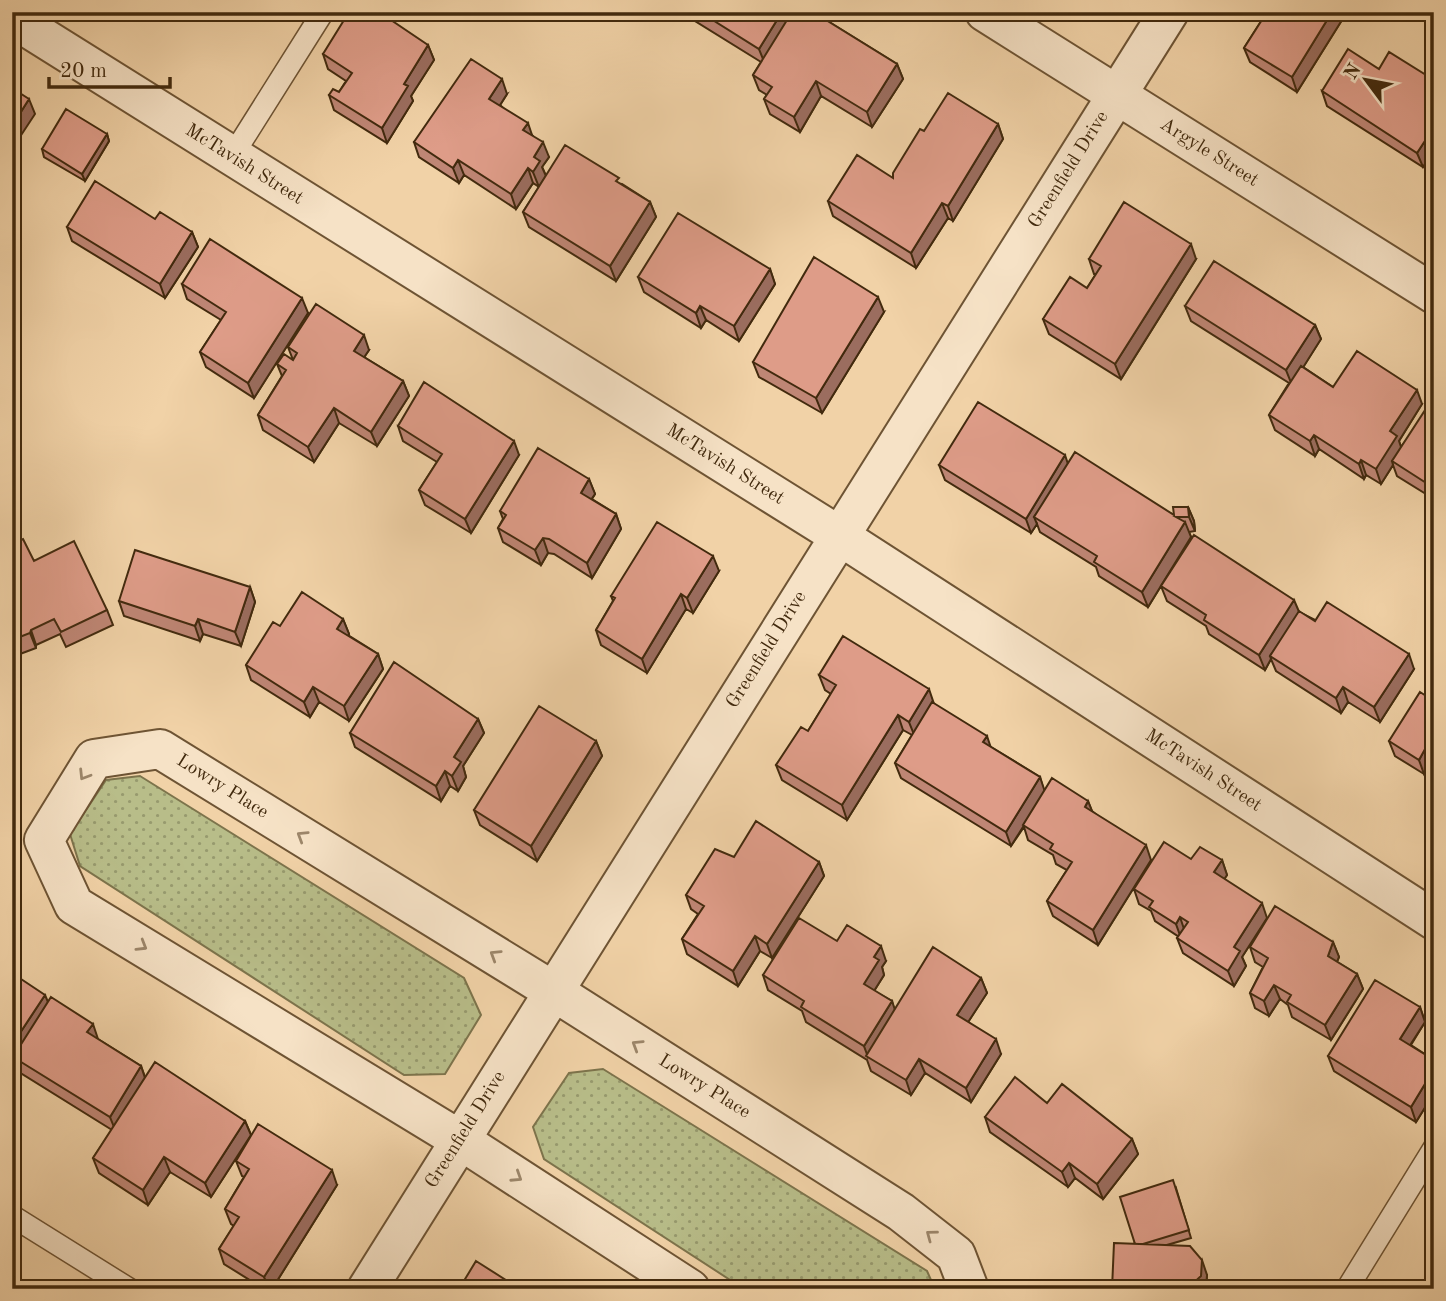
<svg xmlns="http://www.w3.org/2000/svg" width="1446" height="1301" viewBox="0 0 1446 1301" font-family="'Old Standard TT',serif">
<defs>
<pattern id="grass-dots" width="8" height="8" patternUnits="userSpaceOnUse" patternTransform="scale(1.75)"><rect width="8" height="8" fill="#b8bd89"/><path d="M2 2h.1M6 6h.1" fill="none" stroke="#979a6e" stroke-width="1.8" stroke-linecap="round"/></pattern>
</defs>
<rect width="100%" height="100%" fill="#f1d2a7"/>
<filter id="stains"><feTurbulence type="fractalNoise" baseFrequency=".00286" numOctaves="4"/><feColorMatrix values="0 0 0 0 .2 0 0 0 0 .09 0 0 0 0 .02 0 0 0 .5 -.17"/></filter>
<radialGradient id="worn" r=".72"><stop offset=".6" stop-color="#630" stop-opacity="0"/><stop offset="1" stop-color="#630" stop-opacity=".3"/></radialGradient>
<path fill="url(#grass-dots)" stroke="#7d744c" stroke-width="2" d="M140 776 464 978 481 1015 445 1074 404 1075 80 866 70 834 106 780Z
M603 1069 927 1271 935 1289H744L544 1159 533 1127 569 1073Z"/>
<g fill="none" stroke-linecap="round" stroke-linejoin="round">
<defs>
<path id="service" d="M231 158 323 12
M12 1216 129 1289
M1347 1289 1434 1148"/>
<path id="minor" d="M985 12 1434 294
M12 18 838 535 1434 920
M367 1289 1169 12
M690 1289 460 1140 74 905 44 840 94 759 160 749 553 991 901 1212 956 1255 969 1289"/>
</defs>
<use href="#service" stroke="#6e5434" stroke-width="24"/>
<use href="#minor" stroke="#6e5434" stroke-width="42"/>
<use href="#service" stroke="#f6e2c6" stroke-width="21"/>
<use href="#minor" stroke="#f6e2c6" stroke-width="38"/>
</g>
<path fill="#bf8675" stroke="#422a0e" stroke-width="2" d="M686 12H813L897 64 903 79 872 127 821 96 800 132 770 114 764 99 767 95 759 90 753 75 761 62 687 16Z
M1267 12H1347L1297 92 1250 62 1244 48Z
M428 45 434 60 411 96 413 101 387 143 334 110 329 95 339 92 346 81 328 69 323 54Z
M1322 91 1434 150 1423 167 1327 106Z
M507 94 500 105 532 135 549 157 542 167 546 176 622 184 650 202 656 217 616 281 529 227 523 212 539 187 533 183 516 209 464 175 459 183 419 157 414 142Z
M998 124 1003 139 953 221 948 218 916 268 833 216 828 201 893 178 924 131Z
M107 134 109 141 85 181 44 157 42 149Z
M1434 150V174L1428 159Z
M155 219 192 232 198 247 165 298 72 241 67 227Z
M1089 259H1196L1121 379 1049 334 1043 319 1087 288 1096 274H1094Z
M770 269 775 284 739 341 706 320 701 328 644 292 638 277Z
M182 284 308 313 254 398 206 367 200 352 221 320 187 299Z
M1185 306 1315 325 1321 339 1303 367 1333 387 1422 404 1399 441 1401 447 1434 403V499L1397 476 1393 465 1381 484 1366 475 1364 479 1319 449 1315 456 1275 430 1269 415 1289 383 1191 321Z
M884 312 822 413 759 377 753 362Z
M288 347 369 350 364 357 403 381 409 396 377 446 339 423 314 462 263 430 258 415 282 376 277 364 293 360Z
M398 426 519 455 471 533 425 505 419 490 437 462 403 441Z
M1068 463 1174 515 1188 507 1194 521 1195 531 1189 532 1191 537 1148 607 1099 576 1096 567 1040 532 1037 524 1031 533 945 480 939 465Z
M589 479 595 494 592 499 616 514 621 529 592 578 554 554 548 553 541 565 503 542 498 528 503 519 500 511Z
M12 544 34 561 107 610 113 625 66 647 60 634 36 645V648L12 657Z
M719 571 693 613 686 609 647 673 601 645 596 630 613 601 611 596Z
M1161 586 1299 612 1414 669 1380 722 1348 702 1341 713 1276 671 1271 659 1265 670 1209 634 1206 626 1167 601Z
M250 587 255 602 241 646 203 634 200 641 124 616 119 601Z
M343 619 349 634 348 635 378 654 383 669 349 721 319 702 310 717 251 680 246 665 280 626Z
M819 675 934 704 991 747 1040 777 1044 791 1088 801 1092 811 1151 860 1098 945 1053 916 1047 901 1067 870 1056 864 1053 855 1028 840 1024 827 1011 846 901 778 895 763 912 735 903 730 847 820 782 780 776 765 808 731 831 694 825 690Z
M1434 701V785L1431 783 1426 771 1424 774 1395 756 1389 741Z
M478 719 484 733 463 766 466 777 458 791 450 786 441 801 355 747 350 733Z
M596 741 602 756 537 861 480 825 474 810Z
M734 857 819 862 824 876 772 958 760 951 738 986 687 954 682 939 698 914 691 909 686 895Z
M1191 859 1222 860 1227 875 1224 879 1267 918 1242 957 1246 966 1234 986 1183 953 1177 938 1179 937 1155 921 1151 911 1139 904 1134 889Z
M837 941 886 961 882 967 884 975 874 991 892 1001 894 1009 981 978 987 993 968 1022 1001 1054 971 1102 925 1073 911 1095 871 1071 867 1060 806 1022 802 1011 768 990 763 975Z
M1333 942 1339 957 1337 962 1357 974 1363 989 1331 1040 1292 1017 1288 1005 1280 999 1269 1016 1255 1008 1250 993 1263 967 1255 962 1250 947Z
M12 973 48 1002 98 1039 141 1066 145 1077 245 1121 251 1135 211 1197 170 1172 148 1205 99 1173 93 1158 112 1130 19 1072 13 1057 17 1051 12 1048Z
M1420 1007 1425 1022 1411 1045 1434 1060V1093L1416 1122 1334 1071 1328 1056Z
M1047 1103 1132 1139 1138 1154 1103 1199 1075 1178 1068 1187 990 1132 985 1117Z
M236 1161 337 1185 272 1289H264L224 1264 219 1249 234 1226 231 1224 225 1209 244 1177 242 1176Z
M1176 1188 1191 1238 1167 1245 1207 1275 1206 1289H1112Z"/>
<path fill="#9b6d5f" stroke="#422a0e" stroke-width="2" d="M782 12H797L765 64 759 49Z
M1332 12H1347L1297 92 1292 77Z
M428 45 434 60 411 96 413 101 387 143 382 128 404 84Z
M897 64 903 79 872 127 867 112Z
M502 79 507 94 495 113 489 99Z
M816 81 821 96 800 132 794 117Z
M29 99 35 114 12 149V126Z
M528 123 533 138 523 130Z
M998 124 1003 139 953 221 948 206Z
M1434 127V150L1423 167 1417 153Z
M107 134 109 141 85 181 82 174Z
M543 142 549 157 542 167 546 176 539 187 533 172 534 157Z
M458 160 464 175 459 183 453 168Z
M528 168 533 183 516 209 511 194Z
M650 202 656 217 616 281 610 266Z
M942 203 948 218 916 268 911 253Z
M192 232 198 247 165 298 160 284Z
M1191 244 1196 259 1121 379 1115 364Z
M770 269 775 284 739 341 734 326Z
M878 297 884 312 822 413 816 398Z
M302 298 308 313 254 398 248 383Z
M700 306 706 320 701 328 696 313Z
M1315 325 1321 339 1292 385 1286 370Z
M364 335 369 350 359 365 354 351Z
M403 381 409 396 377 446 371 432Z
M1417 390 1422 404 1399 441 1402 450 1392 461 1393 465 1381 484 1376 469 1390 431Z
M334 408 339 423 314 462 308 447Z
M1314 435 1319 449 1315 456 1310 441Z
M514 441 519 455 471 533 465 519Z
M1065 455 1070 470 1034 517 1037 524 1031 533 1026 519Z
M1361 460 1366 475 1364 479 1359 464Z
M589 479 595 494 586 507 581 493Z
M1188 507 1194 521 1195 531 1189 517Z
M616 514 621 529 592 578 587 563Z
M1185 522 1191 537 1148 607 1142 592Z
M543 538 548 553 541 565 535 550Z
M713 556 719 571 693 613 687 598Z
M250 587 255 602 241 646 235 632Z
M681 594 686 609 647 673 642 659Z
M1294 600 1300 614 1270 656 1271 659 1265 670 1259 655Z
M198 619 203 634 200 641 195 626Z
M343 619 349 634 343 644 337 629Z
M31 630 36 645V648L30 633Z
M378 654 383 669 349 721 344 706Z
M1409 654 1414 669 1380 722 1374 707Z
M313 687 319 702 310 717 304 702Z
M1343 687 1348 702 1341 713 1336 698Z
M929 689 934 704 915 737 909 722Z
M898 715 903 730 847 820 842 805Z
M478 719 484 733 463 766 466 777 458 791 452 776 454 757Z
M987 736 992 751 983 742Z
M596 741 602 756 537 861 531 846Z
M1425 749 1431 764 1425 768 1426 771 1424 774 1419 760Z
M445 771 450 786 441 801 436 786Z
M1040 777 1045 792 1011 846 1006 832Z
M1088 801 1094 816 1085 807Z
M1146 845 1151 860 1098 945 1093 930Z
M1222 860 1227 875 1219 887 1214 872Z
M819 862 824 876 772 958 767 944Z
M1262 903 1267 918 1242 957 1246 966 1234 986 1228 971 1234 947Z
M1180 917 1185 932 1181 938 1176 924Z
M755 936 760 951 738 986 733 971Z
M1333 942 1339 957 1333 971 1328 956Z
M881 946 886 961 882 967 884 975 869 999 864 984 874 957Z
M1357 974 1363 989 1331 1040 1325 1025Z
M981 978 987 993 963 1030 957 1015Z
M1274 985 1280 999 1269 1016 1264 1001Z
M45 995 51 1009 21 1054 16 1039Z
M892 1001 897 1016 868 1057 864 1046Z
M1420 1007 1425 1022 1405 1053 1400 1039Z
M93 1024 98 1039 93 1047 87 1032Z
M996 1039 1001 1054 971 1102 966 1088Z
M919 1059 925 1073 911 1095 906 1080Z
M141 1066 146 1081 116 1132 110 1117Z
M1434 1069V1093L1416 1122 1411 1107Z
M245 1121 251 1135 211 1197 205 1183Z
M1132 1139 1138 1154 1103 1199 1097 1184Z
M164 1157 170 1172 148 1205 143 1190Z
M1069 1163 1075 1178 1068 1187 1062 1172Z
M332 1170 337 1185 272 1289H269L264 1277Z
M1202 1260 1207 1275 1206 1289H1189Z"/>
<path fill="#de9c88" stroke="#422a0e" stroke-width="2" d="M349 12H379L428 45 404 84 408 86 382 128 329 95 333 89 339 92 352 73 323 54Z
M700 12H782L759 49Z
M792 12H813L897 64 867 112 816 81 794 117 764 99 772 87 753 75Z
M1267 12H1332L1292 77 1244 48Z
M1348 49 1379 69 1389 52 1434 80V127L1417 153 1322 91Z
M471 59 502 79 489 99 528 123 523 130 543 142 534 157 540 161 533 172 528 168 511 194 458 160 453 168 414 142Z
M12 88 29 99 12 126Z
M948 93 998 124 948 206 942 203 911 253 828 201 857 155 893 178V173L920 129 924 131Z
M66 109 107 134 82 174 42 149Z
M565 145 619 178 616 181 650 202 610 266 523 212Z
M1434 150V162L1428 159Z
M95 181 155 219 160 212 192 232 160 284 67 227Z
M1124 202 1191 244 1115 364 1043 319 1070 277 1087 288 1101 266 1089 259Z
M678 213 770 269 734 326 700 306 696 313 638 277Z
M210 239 302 298 248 383 200 352 226 312 182 284Z
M814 257 878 297 816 398 753 362Z
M1214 261 1315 325 1286 370 1185 306Z
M316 304 364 335 354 351 403 381 371 432 334 408 308 447 258 415 286 370 277 364 284 354 293 360 297 353 288 347Z
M1357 351 1417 390 1390 431 1397 436 1376 469 1361 460 1359 464 1314 435 1310 441 1269 415 1301 366 1333 387Z
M424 382 514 441 465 519 419 490 442 454 398 426Z
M1431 401 1434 403V488L1392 461Z
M978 402 1065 455 1026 519 939 465Z
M538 448 589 479 581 493 616 514 587 563 549 539 543 538 535 550 498 528 506 515 500 511Z
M1075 452 1174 515 1173 507H1188L1189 517H1176L1185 522 1142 592 1094 562 1097 556 1034 517Z
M657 522 713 556 687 598 681 594 642 659 596 630 615 598 611 596Z
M1194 535 1294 600 1259 655 1204 620 1206 615 1161 586Z
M23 539 34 561 74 541 107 610 61 632 54 619 31 630 30 633 12 640V544Z
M135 550 250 587 235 632 198 619 195 626 119 601Z
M302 592 343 619 337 629 378 654 344 706 313 687 304 702 246 665 273 622 280 626Z
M1327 602 1409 654 1374 707 1343 687 1336 698 1270 656 1299 611 1315 621Z
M843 636 929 689 909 722 898 715 842 805 776 765 801 727 808 731 836 685 819 675Z
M394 662 478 719 454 757 461 762 452 776 445 771 436 786 350 733Z
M1420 692 1434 701V754L1425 749 1419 760 1389 741Z
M932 702 987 736 983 742 1040 777 1006 832 895 763Z
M539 706 596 741 531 846 474 810Z
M1434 754V773L1425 768Z
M1052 778 1088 801 1085 807 1146 845 1093 930 1047 901 1072 862 1050 849 1053 844 1023 825Z
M756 821 819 862 767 944 755 936 733 971 682 939 704 906 686 895 715 849 734 857Z
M1164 842 1191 859 1200 847 1222 860 1214 872 1262 903 1234 947 1240 951 1228 971 1177 938 1188 922 1180 917 1176 924 1149 907 1153 901 1134 889Z
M1275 906 1333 942 1328 956 1357 974 1325 1025 1287 1002 1291 995 1274 985 1264 1001 1250 993 1268 958 1250 947Z
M799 918 837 941 847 925 881 946 874 957 879 960 864 984 892 1001 864 1046 801 1007 804 1001 763 975Z
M933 947 981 978 957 1015 996 1039 966 1088 919 1059 906 1080 866 1056Z
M12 973 45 995 16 1039 12 1037Z
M1375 980 1420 1007 1400 1039 1434 1060V1069L1411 1107 1328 1056Z
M51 997 93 1024 87 1032 141 1066 110 1117 13 1057Z
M155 1062 245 1121 205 1183 164 1157 143 1190 93 1158Z
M1015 1077 1047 1103 1062 1084 1132 1139 1097 1184 1069 1163 1062 1172 985 1117Z
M258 1124 332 1170 264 1277 219 1249 239 1217 225 1209 249 1169 236 1161Z
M1173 1180 1189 1230 1143 1244H1135L1120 1197Z
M1114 1243 1190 1246 1202 1260 1201 1276 1188 1288 1184 1287V1289H1112Z
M476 1261 520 1289H459Z"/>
<defs><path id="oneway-chevron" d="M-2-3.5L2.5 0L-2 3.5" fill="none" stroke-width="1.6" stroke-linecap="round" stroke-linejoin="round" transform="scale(1.75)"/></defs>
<g stroke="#9c866a">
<use href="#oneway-chevron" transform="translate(84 775) rotate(122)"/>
<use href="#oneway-chevron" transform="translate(302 836) rotate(-148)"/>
<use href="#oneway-chevron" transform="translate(142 946) rotate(31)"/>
<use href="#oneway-chevron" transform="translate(495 955) rotate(-148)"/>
<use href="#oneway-chevron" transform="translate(637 1045) rotate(-148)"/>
<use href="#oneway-chevron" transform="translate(517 1177) rotate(33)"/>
<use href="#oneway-chevron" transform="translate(931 1235) rotate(-143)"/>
</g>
<g text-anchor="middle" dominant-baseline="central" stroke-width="7" stroke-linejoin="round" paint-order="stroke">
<g font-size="19" fill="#422a0e" stroke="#f6e2c6">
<text transform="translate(1209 153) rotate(32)">Argyle Street</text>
<text transform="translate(244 165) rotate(32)">McTavish Street</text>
<text transform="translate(1069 170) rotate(-58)">Greenfield Drive</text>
<text transform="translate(725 465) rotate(32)">McTavish Street</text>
<text transform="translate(767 650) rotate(-58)">Greenfield Drive</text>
<text transform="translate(1203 771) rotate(33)">McTavish Street</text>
<text transform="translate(222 787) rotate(32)">Lowry Place</text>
<text transform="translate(704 1087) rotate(32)">Lowry Place</text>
<text transform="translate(466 1130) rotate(-58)">Greenfield Drive</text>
</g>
</g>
<rect width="1446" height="1301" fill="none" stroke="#f1d2a7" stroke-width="42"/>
<rect x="14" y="14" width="1418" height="1273" fill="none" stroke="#422a0e" stroke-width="3.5"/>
<rect x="21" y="21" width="1404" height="1259" fill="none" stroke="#422a0e" stroke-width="2"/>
<g transform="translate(1366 80) rotate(302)" stroke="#f6e2c6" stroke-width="5" paint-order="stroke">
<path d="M0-5L12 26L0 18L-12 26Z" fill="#422a0e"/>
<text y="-10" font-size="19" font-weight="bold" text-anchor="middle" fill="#422a0e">N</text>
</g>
<path d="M49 77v10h121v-10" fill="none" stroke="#422a0e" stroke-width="3.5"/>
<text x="60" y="77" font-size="21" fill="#422a0e" stroke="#f6e2c6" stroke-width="5" paint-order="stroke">20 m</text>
<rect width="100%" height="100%" filter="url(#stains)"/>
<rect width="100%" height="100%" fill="url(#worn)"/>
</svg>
